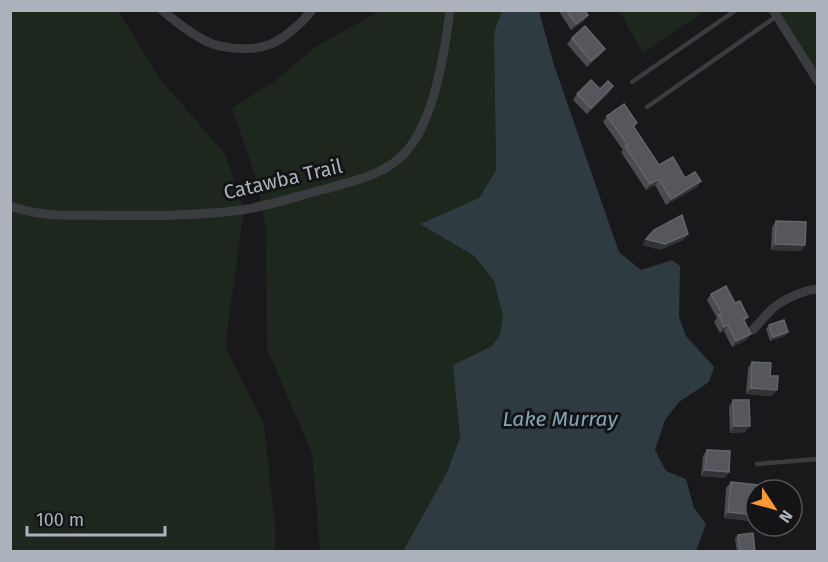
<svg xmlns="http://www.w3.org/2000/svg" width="828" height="562" viewBox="0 0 828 562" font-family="'Fira Sans',sans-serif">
<rect width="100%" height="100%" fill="#19191b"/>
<path fill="#1e271e" d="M10 11H118L160 79 225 154 244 209 225 347 264 425 275 528V551H11Z
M380 11H503L494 32 496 169 479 198 420 224 473 256 494 281 503 316 500 334 492 346 453 365 460 438 446 474 403 551H320L312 453 267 349 266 228 255 175 232 108 274 82 315 47Z
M619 11H705L643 53Z
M773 11H817V81Z"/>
<path fill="#2e3b40" d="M502 11H539L554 65 619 252 641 270 672 260 680 266 679 317 686 336 714 367 709 382 679 402 665 420 655 450 666 471 686 479 694 508 706 524 696 551H403L446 474 460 438 453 365 492 346 500 334 503 316 494 281 474 256 420 224 479 198 496 170 494 32Z"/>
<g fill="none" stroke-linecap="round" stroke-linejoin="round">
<path stroke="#3a3c40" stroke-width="4.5" d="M632 82 736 10
M647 107 777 16
M757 464 818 459"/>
<path stroke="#3a3c40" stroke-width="9" d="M162 10C176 22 196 38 213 44 229 49 252 51 268 45 282 41 303 22 312 10
M773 10 818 81
M10 206C25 211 40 214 55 215 117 215 180 218 241 210 270 206 297 196 325 189 355 181 389 174 409 148 435 116 445 51 450 10
M753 330C759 323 766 315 773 308 783 300 805 289 818 289"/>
</g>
<path fill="#4a4c50" d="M558 10H584V21L571 30Z
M572 38 600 55 587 67 567 44Z
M600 89 609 93 587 114 573 100 577 94Z
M607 116 637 123 634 127 659 165 685 178 701 181 697 187 666 205 655 185 646 190 621 152 623 150 603 122Z
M776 221 805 245 801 251 771 250 772 227Z
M711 294 735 303 748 317 745 321 751 334 746 340 732 347 724 331 720 333 714 322 717 318 707 300Z
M769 325 785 336 770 341 766 329Z
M752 362 770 376 777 390 772 396 746 394 748 368Z
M733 400 745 432 730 433 729 407Z
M707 450 729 472 725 478 701 476 703 456Z
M731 482 751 521 724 518 726 488Z
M738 535 755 552H737L735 539Z"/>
<path fill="#323336" d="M588 15 584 21 571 30 576 24Z
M605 49 600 55 587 67 591 61Z
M613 86 609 93 587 114 591 108Z
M659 179 655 185 646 190 650 184Z
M701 181 697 187 666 205 671 199Z
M688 234 684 240 660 250 642 245 646 239Z
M775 244 805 245 801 251 771 250Z
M728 325 724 331 720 333 724 327Z
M788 332 785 336 770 341 773 337Z
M751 334 746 340 732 347 736 341Z
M751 388 777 390 772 396 746 394Z
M734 426H750L745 432 730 433Z
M705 470 729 472 725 478 701 476Z
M728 512 755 515 751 521 724 518Z"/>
<path fill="#55575c" stroke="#62656a" stroke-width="1.5" d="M566 10H584L588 15 576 24Z
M585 26 605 49 591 61 572 38Z
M591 80 600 89 608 81 613 86 591 108 577 94Z
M624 104 637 123 633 126 659 165 673 157 685 178 695 172 701 181 671 199 659 179 650 184 625 146 628 145 607 116Z
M682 215 688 234 665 244 646 239 654 230Z
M776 221 806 222 805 245 775 244Z
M726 286 735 303 740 301 748 317 743 319 751 334 736 341 728 325 724 327 719 315 722 314 711 294Z
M784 320 788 332 773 337 769 325Z
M752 362 771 363 770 376H778L777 390 751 388Z
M733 400H749L750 426H734Z
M707 450 730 451 729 472 705 470Z
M731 482 758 485 757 490H756L755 515 728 512Z
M753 533 755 552H740L738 535Z"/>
<g text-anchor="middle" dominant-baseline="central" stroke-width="6" stroke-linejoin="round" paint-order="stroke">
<g font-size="20" fill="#abb2bb" stroke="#141416">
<text transform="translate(283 179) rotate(-13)">Catawba Trail</text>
</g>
<g font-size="21" font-style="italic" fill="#81a6b8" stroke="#141416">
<text x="560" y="419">Lake Murray</text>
</g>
</g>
<rect width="828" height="562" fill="none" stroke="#abb2bb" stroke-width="24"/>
<g transform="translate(774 508) rotate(126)"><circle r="28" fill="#141416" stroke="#505358" stroke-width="1.5"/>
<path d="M0-4.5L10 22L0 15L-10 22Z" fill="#fb9a31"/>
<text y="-9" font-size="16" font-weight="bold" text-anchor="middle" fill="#abb2bb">N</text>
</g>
<path d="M27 526v9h138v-9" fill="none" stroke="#abb2bb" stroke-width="3"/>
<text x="36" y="526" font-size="18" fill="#abb2bb" stroke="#141416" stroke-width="4.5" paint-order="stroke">100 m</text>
</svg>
